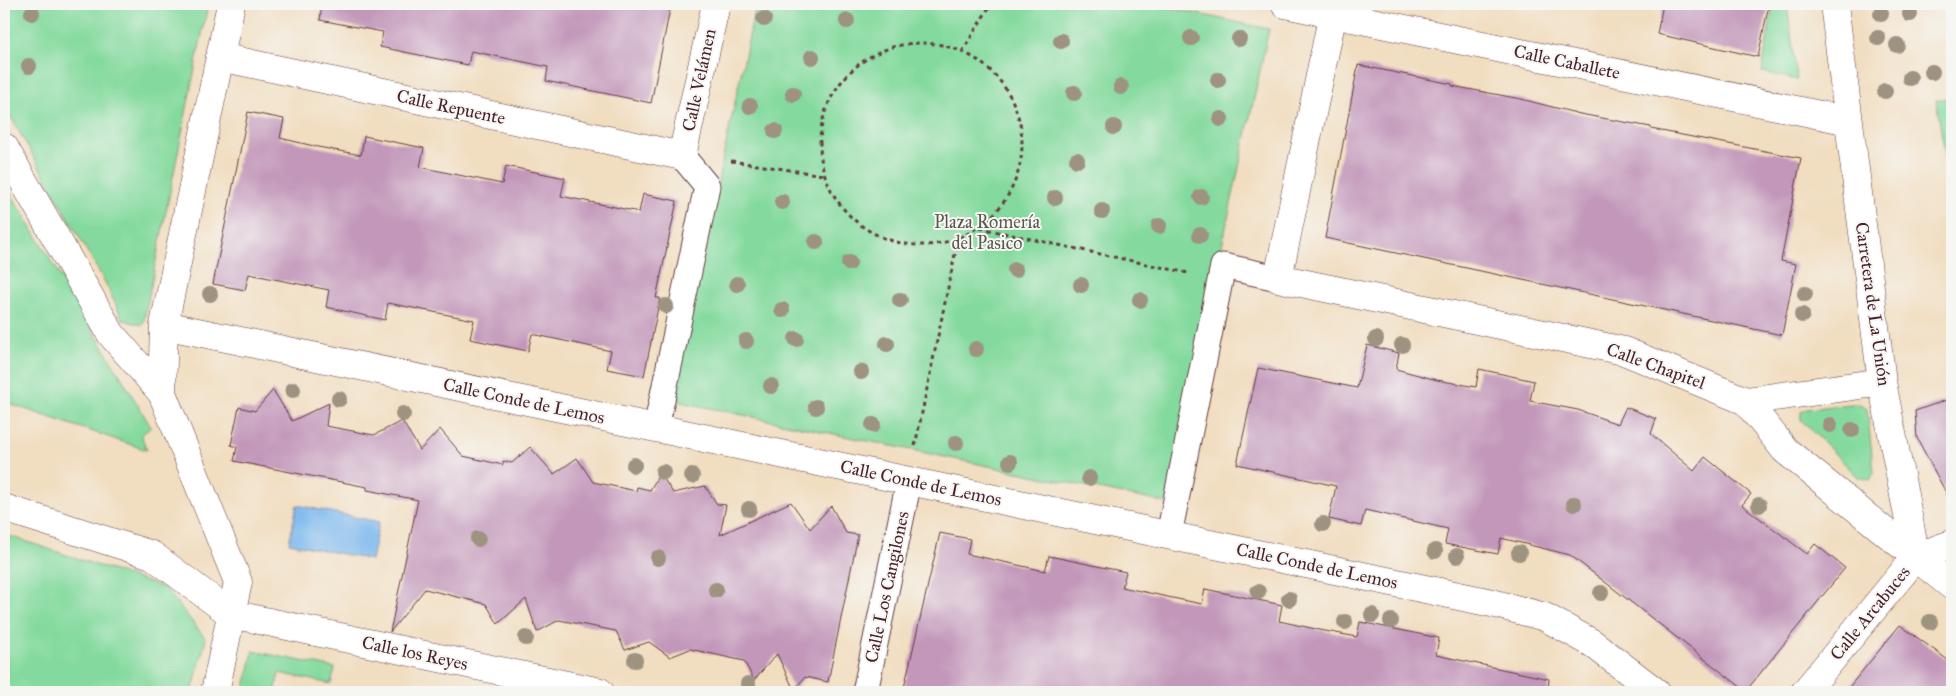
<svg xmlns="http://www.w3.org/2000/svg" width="1956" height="696" viewBox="0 0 1956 696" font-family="'IM FELL Great Primer',serif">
<rect width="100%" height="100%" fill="#f6f6f2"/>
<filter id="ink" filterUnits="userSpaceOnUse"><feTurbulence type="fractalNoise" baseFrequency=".02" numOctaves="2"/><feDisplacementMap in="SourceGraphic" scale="10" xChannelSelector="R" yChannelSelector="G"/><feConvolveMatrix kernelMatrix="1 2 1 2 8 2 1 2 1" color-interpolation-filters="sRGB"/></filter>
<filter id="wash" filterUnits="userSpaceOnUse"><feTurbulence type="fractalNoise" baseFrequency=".0096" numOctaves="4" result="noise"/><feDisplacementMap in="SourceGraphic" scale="20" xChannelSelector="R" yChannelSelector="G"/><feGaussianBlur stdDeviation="1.12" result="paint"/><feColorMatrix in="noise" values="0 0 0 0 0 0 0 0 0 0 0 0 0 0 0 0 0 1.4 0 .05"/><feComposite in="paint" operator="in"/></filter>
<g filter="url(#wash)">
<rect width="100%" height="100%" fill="#f1ddbf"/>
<path fill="#84da9e" stroke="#677c64" d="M4 4H208L143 325 123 320 106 284 4 105Z
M756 4H1151L1269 29 1166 503 671 400Z
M1773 4H1787L1797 80 1762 72Z
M1952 97V198L1936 100Z
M4 182 151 427 141 435 147 450 4 402Z
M1851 404H1859L1867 409 1874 473 1870 480 1858 477 1801 420V412L1807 409Z
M4 534 165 588 206 639 192 692H4Z
M253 651 335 668 331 684 279 673 275 692H244Z"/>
<path fill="#7cb8ee" stroke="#636c8c" d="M297 505 379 522 371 560 289 543Z"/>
<g id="blocks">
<path fill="#c297ba" d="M322 4H671L651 103 546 81 548 67 510 59 471 51 468 65 380 47 383 32 320 20Z
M1663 4H1769L1758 57 1657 34Z
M1358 65 1452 84V86L1521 99 1580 114 1651 127V129L1801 158 1781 261 1796 264 1782 335 1325 238Z
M248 112 284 119 280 138 318 147 361 155 364 136 424 148 420 167 502 184 506 166 565 178 561 196 639 212 643 194 677 201 656 298H660L644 376 607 369 611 351 532 334 528 351 470 339 474 320 388 303 385 320 326 307 329 290 249 274 245 290 213 284Z
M1367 345 1399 353 1396 369 1437 380 1476 387 1479 369 1534 381 1530 401 1578 410 1618 424 1626 407 1656 419 1651 434 1694 471 1705 457 1751 494 1742 505 1807 554 1815 544 1845 568 1746 691 1570 555 1501 538 1498 554 1445 544 1448 529 1365 510 1361 526 1329 519 1336 486 1237 464 1258 368 1357 388Z
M273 390 292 421 329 403 326 426 374 435 402 421 420 450 440 429 463 456 503 465V461L512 463 530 447 554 474 577 458 593 482 636 491 637 487 650 490 660 473 673 493 705 486 717 504 726 505 720 535 791 502 810 529 831 506 846 533 858 535 828 682 805 677 794 690 777 654 754 680 744 661 690 649 670 657 649 642 625 650 616 631 559 620 537 632 526 599 498 624 486 604 425 589 390 632 418 500 367 490V487L234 461 237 447 231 445 239 407 255 411Z
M1952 398V504L1917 438 1915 411Z
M940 533 970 539 967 554 1045 571 1049 556 1126 572 1122 587 1163 596 1202 604 1205 589 1282 605 1279 621 1320 630 1357 637 1360 622 1439 638 1436 655 1549 679 1548 692H903Z
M1900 625 1952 663V692H1845Z"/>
</g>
</g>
<g filter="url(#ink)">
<use href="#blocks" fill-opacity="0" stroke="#633c41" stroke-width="1"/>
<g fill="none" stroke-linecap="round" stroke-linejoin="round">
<defs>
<path id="pedestrian" d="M656 428 707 186 682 156
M1169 535 1223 266 1278 278
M865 692 909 481"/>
<path id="minor" d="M1285 4 1849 121
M1834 4 1882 382 1916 557 1952 586
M1333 13 1278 278 1624 351 1746 401 1785 450 1916 557
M220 57 682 156 716 4
M4 147 111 334 162 393
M164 325 1492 603 1545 617 1592 643 1656 692
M1746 401 1882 382
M4 508 152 555 231 614 600 692
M1916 557 1952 544
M215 692 238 582 162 393 164 325 231 4
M1805 692 1916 557"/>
</defs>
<use href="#pedestrian" stroke="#633c41" stroke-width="27"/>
<use href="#minor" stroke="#633c41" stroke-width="29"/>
<path stroke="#633c41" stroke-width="3" stroke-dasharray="4 4" stroke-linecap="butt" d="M820 144a101 101 0 1 1 202 0a101 101 0 1 1-202 0Z
M962 52 991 4
M731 161 823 175
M980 228 1188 273
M915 446 958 240"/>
<use href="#pedestrian" stroke="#fff" stroke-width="25"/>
<use href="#minor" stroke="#fff" stroke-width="28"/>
</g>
<g fill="#9e9381">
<circle cx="32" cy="13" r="8"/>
<circle cx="1881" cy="14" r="8"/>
<circle cx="1910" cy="14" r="8"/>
<circle cx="764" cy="19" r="8"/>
<circle cx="847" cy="21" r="8"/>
<circle cx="1191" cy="38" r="8"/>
<circle cx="1878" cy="38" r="8"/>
<circle cx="1239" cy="39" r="8"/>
<circle cx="1061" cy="41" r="8"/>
<circle cx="1897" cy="45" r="8"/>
<circle cx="812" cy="57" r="8"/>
<circle cx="29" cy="66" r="8"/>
<circle cx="1932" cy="72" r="8"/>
<circle cx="1910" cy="78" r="8"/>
<circle cx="1218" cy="80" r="8"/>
<circle cx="1121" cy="87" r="8"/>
<circle cx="1885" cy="91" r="8"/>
<circle cx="1074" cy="93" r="8"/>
<circle cx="793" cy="94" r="8"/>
<circle cx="750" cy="106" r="8"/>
<circle cx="1221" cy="119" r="8"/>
<circle cx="1114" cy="127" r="8"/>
<circle cx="775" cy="131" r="8"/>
<circle cx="1077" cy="160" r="8"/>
<circle cx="1201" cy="197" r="8"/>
<circle cx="1055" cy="198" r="8"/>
<circle cx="782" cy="202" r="8"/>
<circle cx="1102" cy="211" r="8"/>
<circle cx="1159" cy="226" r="8"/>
<circle cx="1200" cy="235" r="8"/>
<circle cx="816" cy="242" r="8"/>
<circle cx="849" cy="263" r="8"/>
<circle cx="1015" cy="270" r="8"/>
<circle cx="737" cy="284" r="8"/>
<circle cx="1081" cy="285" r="8"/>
<circle cx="210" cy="294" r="8"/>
<circle cx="1805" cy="294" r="8"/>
<circle cx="900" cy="300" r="8"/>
<circle cx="1140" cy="300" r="8"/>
<circle cx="666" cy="306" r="8"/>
<circle cx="782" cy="310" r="8"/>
<circle cx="1802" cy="315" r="8"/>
<circle cx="796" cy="339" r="8"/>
<circle cx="1376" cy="339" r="8"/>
<circle cx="746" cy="341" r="8"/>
<circle cx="887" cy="344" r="8"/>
<circle cx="1402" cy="345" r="8"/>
<circle cx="976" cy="349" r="8"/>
<circle cx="861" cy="372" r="8"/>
<circle cx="771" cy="386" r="8"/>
<circle cx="293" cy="390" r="8"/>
<circle cx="339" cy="399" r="8"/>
<circle cx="816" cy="407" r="8"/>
<circle cx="403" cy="414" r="8"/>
<circle cx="873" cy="425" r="8"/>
<circle cx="1830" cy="425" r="8"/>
<circle cx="1852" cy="430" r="8"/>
<circle cx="956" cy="443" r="8"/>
<circle cx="1010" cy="462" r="8"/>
<circle cx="634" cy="465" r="8"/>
<circle cx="663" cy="472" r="8"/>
<circle cx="692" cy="476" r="8"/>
<circle cx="1089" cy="478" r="8"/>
<circle cx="1574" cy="504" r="8"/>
<circle cx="1759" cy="505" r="8"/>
<circle cx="749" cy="509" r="8"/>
<circle cx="1323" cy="524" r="8"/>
<circle cx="478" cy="539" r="8"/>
<circle cx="1435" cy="551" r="8"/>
<circle cx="1519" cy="553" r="8"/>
<circle cx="1457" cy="556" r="8"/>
<circle cx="658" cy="558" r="8"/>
<circle cx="716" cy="590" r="8"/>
<circle cx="1258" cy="592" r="8"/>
<circle cx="1601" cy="593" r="8"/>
<circle cx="1289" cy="599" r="8"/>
<circle cx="1372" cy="615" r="8"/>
<circle cx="1391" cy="621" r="8"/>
<circle cx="1345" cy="622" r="8"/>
<circle cx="1930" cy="622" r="8"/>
<circle cx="526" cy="638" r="8"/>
<circle cx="635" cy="660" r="8"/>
<circle cx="748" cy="684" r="8"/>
</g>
</g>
<g text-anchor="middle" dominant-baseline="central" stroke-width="4" stroke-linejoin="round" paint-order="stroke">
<g font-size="18" fill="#4a1f2b" stroke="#f6f6f2">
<text transform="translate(1567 62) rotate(12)">Calle Caballete</text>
<text transform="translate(699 80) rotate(-78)">Calle Velámen</text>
<text transform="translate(451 107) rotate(12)">Calle Repuente</text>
<text transform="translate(1873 304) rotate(82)">Carretera de La Unión</text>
<text transform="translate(1656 366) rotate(20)">Calle Chapitel</text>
<text transform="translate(524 401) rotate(12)">Calle Conde de Lemos</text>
<text transform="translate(921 483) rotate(12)">Calle Conde de Lemos</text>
<text transform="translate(1317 566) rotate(12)">Calle Conde de Lemos</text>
<text transform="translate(887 587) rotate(-78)">Calle Los Cangilones</text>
<text transform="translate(1870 613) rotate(-51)">Calle Arcabuces</text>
<text transform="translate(415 653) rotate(12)">Calle los Reyes</text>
</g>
<g font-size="18" fill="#5b574e" stroke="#f6f6f2">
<text x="987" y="222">Plaza Romería<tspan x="987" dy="21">del Pasico</tspan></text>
</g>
</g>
<rect width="1956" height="696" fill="none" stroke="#f6f6f2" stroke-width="20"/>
</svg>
